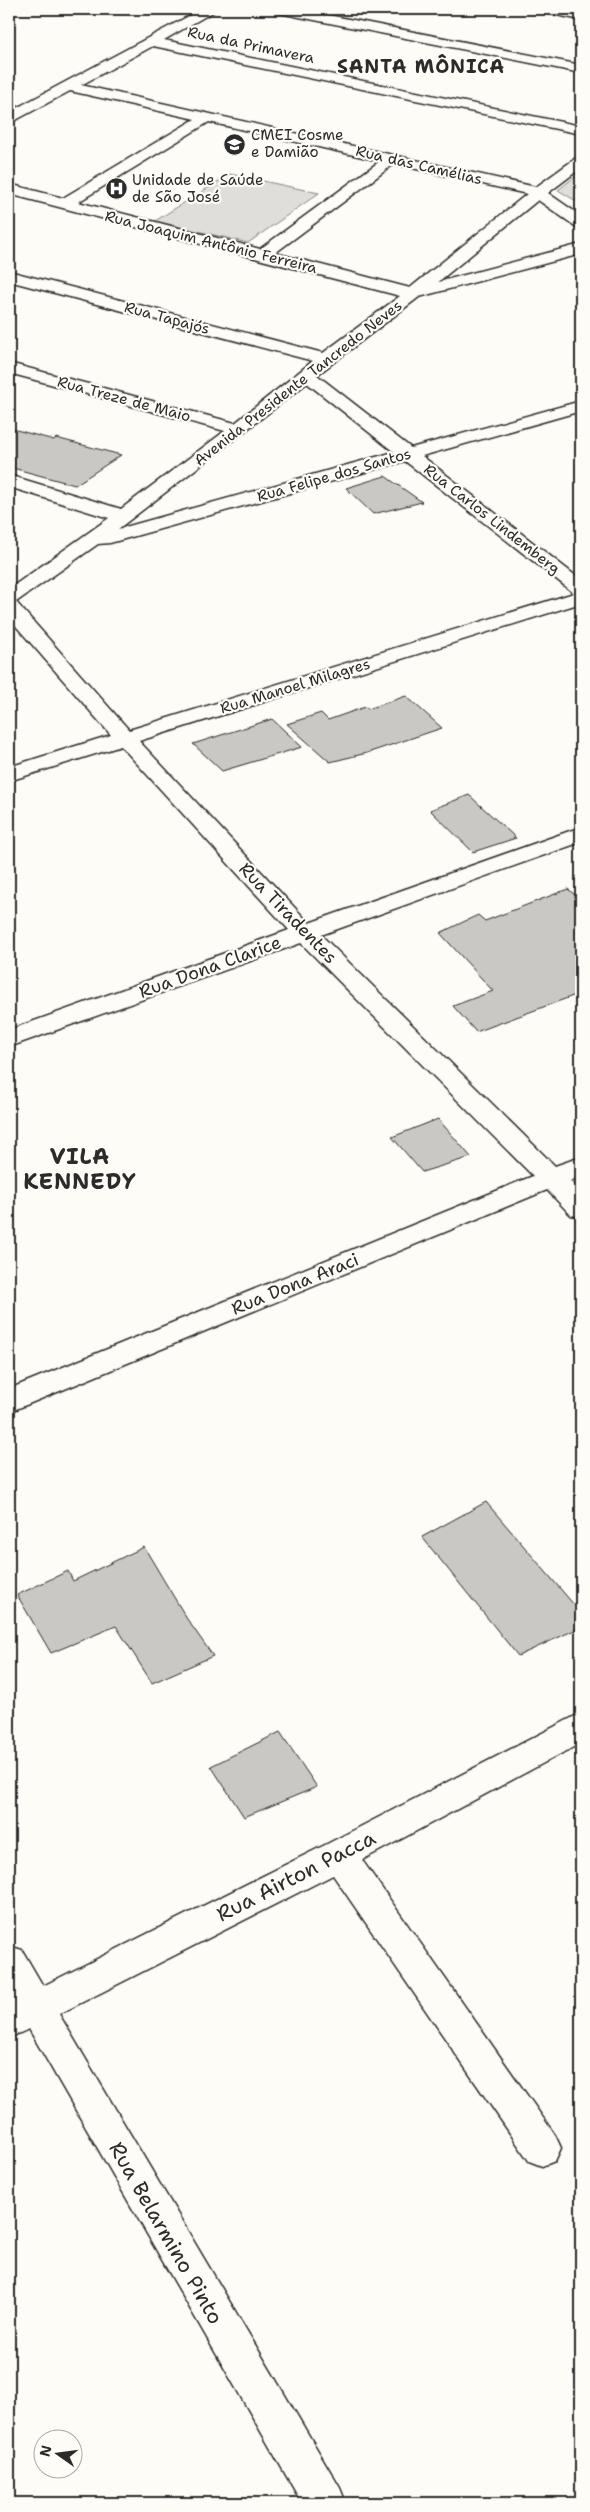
<svg xmlns="http://www.w3.org/2000/svg" width="590" height="2512" viewBox="0 0 590 2512" font-family="'Shantell Sans',sans-serif">
<rect width="100%" height="100%" fill="#fdfcf7"/>
<filter id="ink" filterUnits="userSpaceOnUse"><feTurbulence type="fractalNoise" baseFrequency=".02" numOctaves="2"/><feDisplacementMap in="SourceGraphic" scale="10" xChannelSelector="R" yChannelSelector="G"/><feConvolveMatrix kernelMatrix="1 2 1 2 8 2 1 2 1" color-interpolation-filters="sRGB"/></filter>
<g filter="url(#ink)">
<path fill="#dfdeda" stroke="#858482" d="M581 172V204L558 190Z
M230 174 319 193 248 243 155 221Z"/>
<path fill="#c9c8c4" stroke="#2b2b2b" d="M9 428 54 440 56 438 121 455 75 485 9 467Z
M385 476 422 502 373 514 346 488Z
M406 696 442 728 367 753 330 762 287 724 321 713 328 720 365 707 368 709Z
M272 719 302 747 222 771 193 744Z
M469 795 516 838 473 852 430 810Z
M568 889 581 900V993L476 1032 453 1006 493 991 440 933 478 915 485 921Z
M438 1119 471 1157 422 1172 392 1137Z
M486 1502 581 1613V1627L518 1656 422 1537Z
M144 1547 187 1619 213 1656 152 1683 116 1626 51 1653 17 1595 68 1571 73 1581Z
M280 1732 317 1787 244 1817 211 1766Z"/>
<g fill="none" stroke-linecap="round" stroke-linejoin="round">
<defs>
<path id="street" d="M202 9H218L164 40 581 126V134L153 46 81 85 536 187 576 158 581 157V168L548 193 581 216V228L575 226 538 200 438 282 581 244V254L419 297 317 375 411 448 581 401V411L422 456 581 580V603L139 741 309 923 581 827V842L321 935 555 1166 581 1157V1176L570 1181 581 1192V1217L571 1215 547 1190 9 1412V1389L533 1176 301 943 9 1047V1030L289 930 121 746 9 781V767L111 735 9 618V589L109 518 9 487V475L121 509 225 431 9 373V363L235 423 313 361 9 281V271L323 353 400 296 9 194V184L63 198 195 119 70 91 14 121 9 122V112ZM209 122 380 161 260 249 78 202ZM394 164 527 194 410 288 275 253ZM307 383 394 452 118 529ZM405 461 574 593 129 730 16 602 98 544 110 543Z
M272 9H298L581 65V73L279 13Z
M539 9H565L581 12V20L541 12Z
M581 1713V1743L362 1860 555 2135 561 2148 555 2161 542 2166 529 2161 333 1875 59 2014 340 2488 346 2503H302L29 2029 9 2038V2003L12 2001 9 1995V1946L22 1950 43 1986 327 1844Z"/>
</defs>
<use href="#street" stroke="#2b2b2b" stroke-width="3"/>
<use href="#street" fill="#fdfcf7" fill-rule="evenodd"/>
</g>
</g>
<defs>
<symbol id="school-disc" viewBox="-11 -11 22 22"><circle r="9.5" fill="#2b2b2b" stroke="#fdfcf7"/><path d="M0-5L7-2L0 1L-7-2ZM-4 1L0 2.5L4 1V4Q0 6-4 4Z" fill="#fff"/></symbol>
<symbol id="hospital-disc" viewBox="-11 -11 22 22"><circle r="9.5" fill="#2b2b2b" stroke="#fdfcf7"/><path d="M-5-5h3v3.5h4V-5h3V5h-3V1.5h-4V5h-3Z" fill="#fff"/></symbol>
</defs>
<g fill-rule="evenodd">
<use href="#school-disc" x="222" y="132" width="25" height="25"/>
<use href="#hospital-disc" x="104" y="176" width="25" height="25"/>
</g>
<g text-anchor="middle" dominant-baseline="central" stroke-width="4.5" stroke-linejoin="round" paint-order="stroke">
<g font-size="15" fill="#2b2b2b" stroke="#fdfcf7">
<text transform="translate(251 45) rotate(12)">Rua da Primavera</text>
<text transform="translate(419 165) rotate(13)">Rua das Camélias</text>
<text transform="translate(211 242) rotate(14)">Rua Joaquim Antônio Ferreira</text>
<text transform="translate(167 318) rotate(15)">Rua Tapajós</text>
<text transform="translate(298 383) rotate(-38)">Avenida Presidente Tancredo Neves</text>
<text transform="translate(124 399) rotate(15)">Rua Treze de Maio</text>
<text transform="translate(334 475) rotate(-16)">Rua Felipe dos Santos</text>
<text transform="translate(492 519) rotate(38)">Rua Carlos Lindemberg</text>
<text transform="translate(295 686) rotate(-17)">Rua Manoel Milagres</text>
</g>
<g font-size="15" fill="#2b2b2b" stroke="#fdfcf7" text-anchor="start">
<text x="251" y="135">CMEI Cosme<tspan x="251" dy="17">e Damião</tspan></text>
<text x="132" y="180">Unidade de Saúde<tspan x="132" dy="17">de São José</tspan></text>
</g>
<g font-size="18" fill="#2b2b2b" stroke="#fdfcf7">
<text transform="translate(288 913) rotate(46)">Rua Tiradentes</text>
<text transform="translate(210 967) rotate(-20)">Rua Dona Clarice</text>
<text transform="translate(295 1284) rotate(-22)">Rua Dona Araci</text>
</g>
<g font-size="19" font-weight="bold" letter-spacing="1" fill="#2b2b2b" stroke="#fdfcf7">
<text x="421" y="66">SANTA MÔNICA</text>
</g>
<g font-size="21" fill="#2b2b2b" stroke="#fdfcf7">
<text transform="translate(296 1876) rotate(-27)">Rua Airton Pacca</text>
<text transform="translate(166 2233) rotate(60)">Rua Belarmino Pinto</text>
</g>
<g font-size="22" font-weight="bold" letter-spacing="1" fill="#2b2b2b" stroke="#fdfcf7">
<text x="80" y="1156">VILA<tspan x="80" dy="25">KENNEDY</tspan></text>
</g>
</g>
<rect width="590" height="2512" fill="none" stroke="#fdfcf7" stroke-width="30"/>
<rect x="15" y="15" width="560" height="2482" fill="none" stroke="#2b2b2b" stroke-width="2" filter="url(#ink)"/>
<g transform="translate(58 2454) rotate(284)"><circle r="24" fill="#fdfcf7" stroke="#a9a8a5"/>
<path d="M0-4L9 19L0 12L-9 19Z" fill="#2b2b2b"/>
<text y="-8" font-size="14" font-weight="bold" text-anchor="middle" fill="#2b2b2b">N</text>
</g>
</svg>
